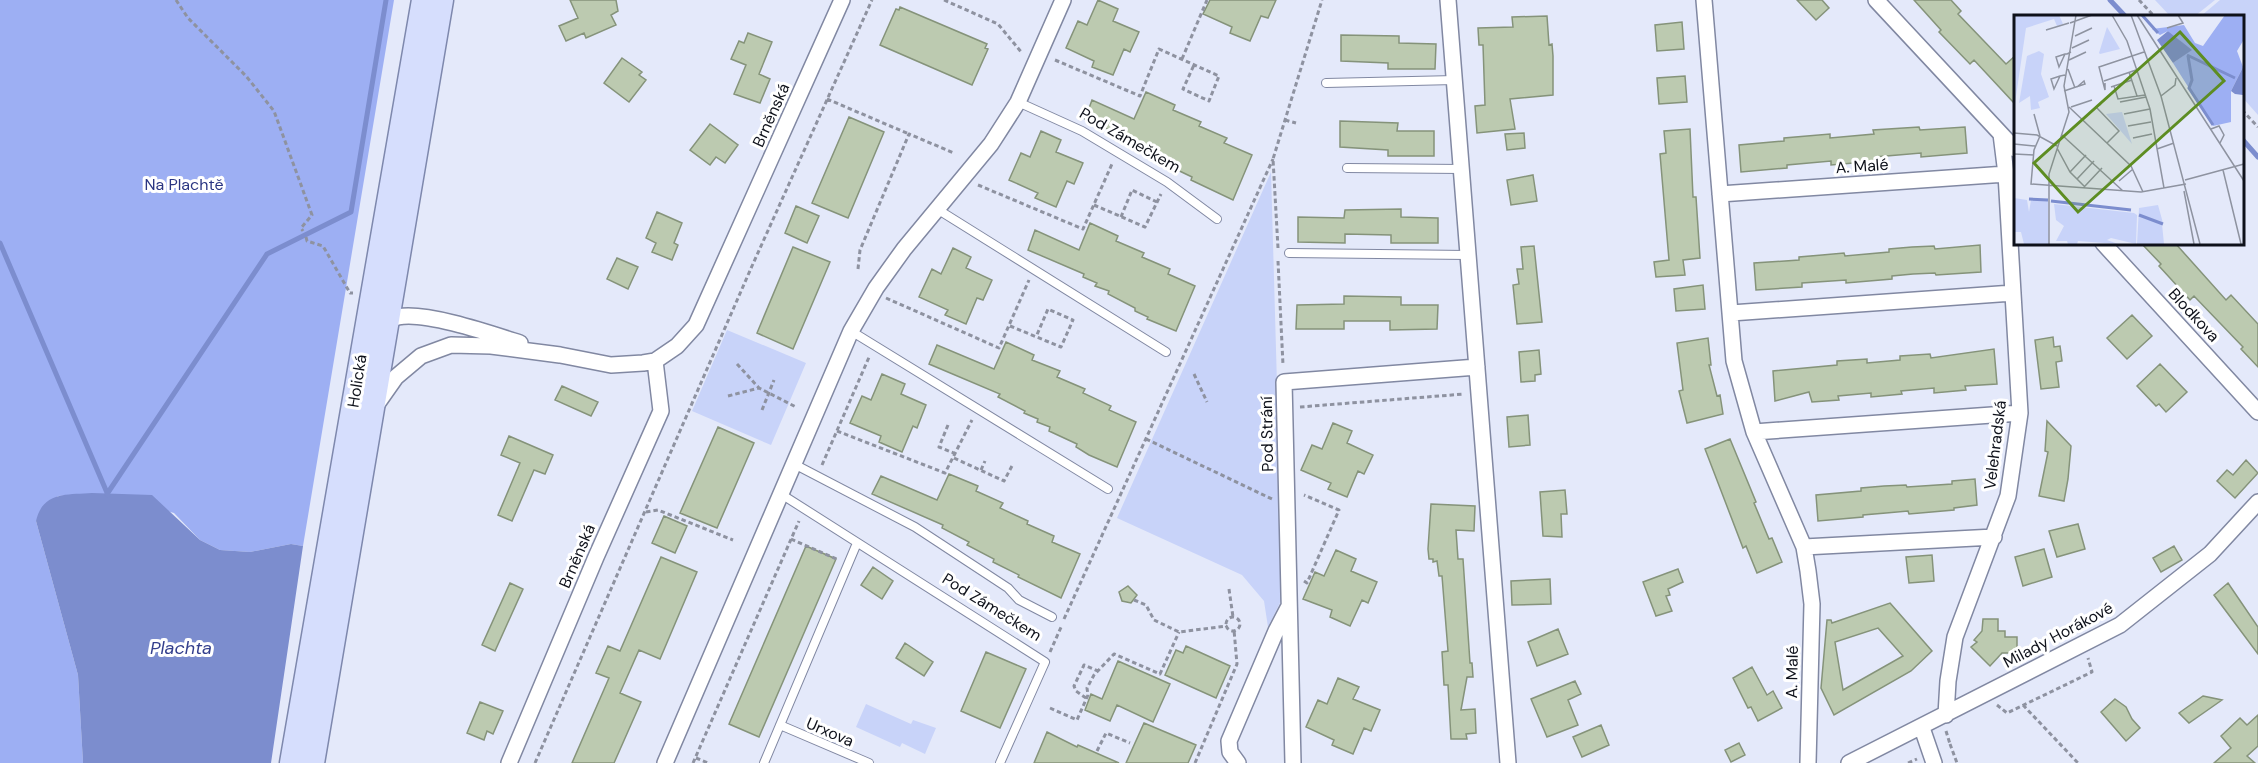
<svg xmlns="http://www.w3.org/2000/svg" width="2258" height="763" viewBox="0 0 2258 763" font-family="'DM Sans',sans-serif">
<rect width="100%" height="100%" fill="#e4e9fa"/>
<path fill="#c8d3f9" d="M2155 0H2215L2195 16H2170Z
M2220 0H2258V115L2242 97V16H2201Z
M1271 172 1283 597 1268 627 1264 601 1242 575 1117 518Z
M727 330 806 363 771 445 692 411Z
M866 704 911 724 913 720 936 728 925 754 902 743 900 747 856 727Z"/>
<path fill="#9daff3" d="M0 0H394L303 546 291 544 250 552 220 550 200 540 174 513 107 494 58 496 36 521 78 675 83 763H0Z"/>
<path fill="#7c8dce" d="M92 493 152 495 200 540 220 550 250 552 291 544 303 546 271 763H83L78 675 36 521C43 491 67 495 92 493Z"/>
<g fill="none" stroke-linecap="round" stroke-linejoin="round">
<path stroke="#7c8dce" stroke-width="5" d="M2110 0 2125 16
M2242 139 2258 157
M0 243 108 495
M107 494 267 254 351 212 386 0"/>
</g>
<path fill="#bccab0" stroke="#85937a" stroke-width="1.5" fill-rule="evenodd" d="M570 0H616L618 11 611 15 616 25 586 38 584 33 566 41 559 26 578 18Z
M1098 0 1118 9 1113 21 1139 32 1130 52 1124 49 1113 75 1092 67 1094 61 1066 48 1078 21 1087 25Z
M1210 0H1276L1268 18 1261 16 1250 41 1230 33 1232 27 1203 14Z
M1797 0H1822L1829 8 1816 20Z
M1914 0H1951L1961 11 1958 14 2006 64 2015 56V104L1974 60 1970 64 1939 32 1941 30Z
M900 7 987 44 985 48 988 49 972 85 880 45 896 9 899 10Z
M1547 16 1549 45 1552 44 1553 56V95L1510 99 1515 129 1477 133 1475 106 1485 105 1483 45H1479L1478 28 1513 27 1512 17Z
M1682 22 1684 49 1657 51 1655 25Z
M748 33 772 42 759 74 770 79 760 103 734 94 746 65 731 59 739 41 744 43Z
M1341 35 1399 36V43L1436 44 1435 69H1388V63L1341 61Z
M622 58 642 72 639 75 646 80 629 102 604 83Z
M1685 76 1687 102 1659 104 1657 78Z
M1146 92 1175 105 1173 110 1201 122 1199 126 1227 138 1224 143 1252 155 1233 200 1191 180 1192 177 1165 164 1166 161 1140 146 1141 144 1085 119 1092 100 1134 119Z
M849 117 884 132 848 218 812 203Z
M1340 121 1398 123 1397 131H1434V156H1388V150L1340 147Z
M710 124 738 145 725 163 716 157 710 165 690 150Z
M1919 127 1920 130 1965 127 1967 153 1921 157V153L1875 157 1876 161 1831 165V161L1787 165V168L1741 172 1739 145 1784 141V138L1830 134V138L1874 134 1873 130Z
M1690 129 1693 197H1696L1700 258 1683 260 1685 275 1656 277 1654 262 1669 260 1660 154 1666 153 1664 131Z
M1041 131 1061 140 1056 152 1083 163 1074 184 1067 181 1056 207 1035 198 1038 193 1009 180 1021 153 1030 157Z
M1524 133 1525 148 1507 150 1505 134Z
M1533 175 1537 201 1511 205 1507 180Z
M796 206 819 216 807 243 785 233Z
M1401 209V217L1438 218V243H1391V235L1345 234V243L1298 242V217L1344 218 1345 210Z
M657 212 682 223 674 243 678 245 672 260 652 252 656 243 646 238Z
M1090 223 1118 236 1116 241 1144 253 1142 257 1170 269 1168 274 1195 286 1176 331 1147 319 1148 317 1135 311V308L1108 294 1109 291 1095 286 1097 283 1083 277 1084 274 1028 250 1035 230 1079 250Z
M2141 243H2175L2226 300 2231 295 2258 324V367L2241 349 2243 347 2194 296 2190 300 2159 266 2161 264Z
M1980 245 1981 272 1936 275 1935 273 1913 274 1892 276V279L1846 283V280L1802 283V287L1756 290 1754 263 1799 260V257L1822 255 1844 253 1845 256 1889 252V249L1912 247 1934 246 1935 249Z
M1534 246 1542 322 1517 324 1513 285 1519 284 1517 269H1523L1521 247Z
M793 247 830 262 793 349 757 333Z
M953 248 971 257 966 268 992 280 983 300 977 298 966 324 945 315 948 310 919 297 932 269 941 274Z
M617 258 638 267 628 289 607 279Z
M1703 285 1705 309 1676 311 1674 289Z
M1344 296 1401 297V305H1438L1437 329 1390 330V321H1344V329H1296L1297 305 1344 304Z
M2132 315 2152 336 2127 359 2107 338Z
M2053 337 2054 347 2060 346 2062 361 2056 362 2059 387 2041 389 2035 340Z
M1708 338 1711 365H1709L1717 396 1720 395 1723 414 1687 423 1679 391 1683 390 1677 343Z
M1006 342 1034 355 1032 360 1060 371 1057 377 1085 389 1083 393 1111 406 1109 410 1136 422 1117 467 1089 455 1076 447 1077 444 1049 431 1050 427 1037 422 1038 419 1024 413 1025 411 998 397 1000 394 929 364 937 345 994 369Z
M1994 349 1997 384 1965 386 1966 390 1934 393V388L1901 391 1902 394 1871 397V393L1838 396 1839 400 1812 402 1809 392 1775 401 1773 371 1837 365V361L1867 359V363L1900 360V356L1930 354 1931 358Z
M1539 350 1541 374 1535 375V381L1521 382 1519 352Z
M2160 364 2187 392 2166 412 2159 404 2156 406 2137 386Z
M882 374 905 384 901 394 926 405 917 428 913 426 902 452 879 442 881 436 850 423 862 396 871 400Z
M562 386 598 402 591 416 555 400Z
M1528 415 1530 445 1509 447 1507 417Z
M2047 421 2071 446 2068 479 2064 501 2039 496 2048 452 2045 451Z
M1333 423 1352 431 1347 443 1373 455 1364 474 1358 471 1347 497 1328 489 1331 483 1301 470 1312 445 1322 449Z
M718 427 754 443 717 528 680 513Z
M509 436 553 455 545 474 534 470 512 521 498 515 520 463 501 455Z
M1730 439 1756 502 1754 503 1769 539 1772 538 1782 562 1757 573 1746 546 1743 548 1705 449Z
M2246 460 2258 473 2235 498 2217 481 2227 470 2233 475Z
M949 474 978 486 976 491 1003 503 1000 508 1028 521 1027 524 1054 536 1052 542 1080 554 1061 598 1018 577 1019 575 993 562 994 559 967 545 969 542 942 528 943 525 872 494 881 476 937 500Z
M1975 479 1977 505 1954 508V510L1909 514 1908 511 1886 513 1863 515V517L1818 521 1816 495 1861 491V488L1884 486 1906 485 1907 487 1952 484V481Z
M1565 490 1567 514H1561L1562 537 1543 536 1540 492Z
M1431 504 1475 506 1474 531 1456 530 1458 559H1463L1470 663H1472L1473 677H1467L1461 710 1475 709 1476 733 1466 734 1467 739H1451L1448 685H1444L1442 652 1448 651 1442 576H1439L1437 561 1433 562V559H1429L1428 549Z
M664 516 687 526 675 553 652 543Z
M2078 524 2085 549 2057 557 2049 531Z
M806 546 836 559 759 737 729 724Z
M2174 546 2182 560 2161 572 2153 558Z
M2044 549 2052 577 2023 586 2015 557Z
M1336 550 1356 559 1351 571 1377 582 1368 603 1362 600 1350 626 1330 617 1332 610 1303 599 1315 572 1324 576Z
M1932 555 1934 581 1909 583 1906 557Z
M661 557 697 572 660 659 639 650 620 693 641 702 614 763H572L609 678 596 673 608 646 620 651Z
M873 567 893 581 882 599 861 585Z
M1678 569 1683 582 1668 589 1670 595 1666 596 1672 611 1656 616 1643 582Z
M1550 579 1551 604 1512 605 1511 581Z
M510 583 523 589 495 651 482 645Z
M2228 583 2258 627V654L2214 595Z
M1128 586 1137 595 1131 603 1122 601 1119 592Z
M1890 603 1932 651 1911 671 1834 715 1821 688 1827 620H1831L1832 623ZM1878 628 1903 656 1843 690 1835 642Z
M1983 619H1998V631H2005V637H2017V653H2002L1990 666 1971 647 1977 642 1974 640 1982 631Z
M1558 629 1568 654 1537 666 1528 642Z
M905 643 933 662 924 676 896 658Z
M1186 646 1230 666 1216 698 1165 675 1176 650 1183 653Z
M986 652 1026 669 1000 728 961 711Z
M1118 661 1170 684 1153 722 1117 705 1110 721 1085 710 1091 694 1102 699Z
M1752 667 1767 695 1773 691 1782 708 1758 721 1751 707 1748 708 1733 678Z
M1338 678 1359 687 1353 699 1380 710 1371 731 1364 728 1353 754 1332 745 1334 740 1306 727 1318 700 1327 704Z
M1575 681 1581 694 1568 700 1578 725 1547 737 1531 699Z
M2203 696 2222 700 2189 723 2179 713Z
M2115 699 2126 707 2132 719 2140 728 2126 741 2101 712Z
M480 702 503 711 493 734 487 731 484 740 467 733Z
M2258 715V746L2247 756 2255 763H2214L2231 748 2221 736 2240 718 2247 725Z
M1144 723 1196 745 1188 763H1126Z
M1601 725 1609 745 1582 757 1573 737Z
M1047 732 1077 747 1078 745 1119 763H1034Z
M1739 743 1745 755 1731 762 1725 750Z"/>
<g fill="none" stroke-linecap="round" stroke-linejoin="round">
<defs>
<path id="service" d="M1326 83 1455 80
M1018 102 1082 131 1167 182 1217 219
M1347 168 1462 169
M937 209 1166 352
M1289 253 1468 255
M851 331 1108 489
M794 464 915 527 1008 588 1019 600 1052 617
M781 494 1045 662 1000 763
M780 725 869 763
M764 763 857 543"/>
<path id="minor" d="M1448 0 1508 763
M1704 0 1734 361 1754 432 1804 547 1808 571 1812 604 1808 763
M1876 0 2015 149
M1720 194 2006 174
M2103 243 2258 412
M1731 313 2013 293
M381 325C386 322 392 318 398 317 425 311 492 334 520 343
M377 404 396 377 421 356 451 345 491 346 560 355 611 365 643 363 655 361 677 346 696 325 842 0
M1754 432 2020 413
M1804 547 1994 537
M1946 715 1948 681 1955 637 2008 496 2020 413 2006 174 2001 134
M1922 728 1934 763
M509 763 596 557 661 411 655 361
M665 763 851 331 876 288 904 249 991 144 1018 102 1063 0
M1238 763 1230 752 1229 741 1276 631 1288 608
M1293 763 1284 382 1477 367
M1849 763 2120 625 2210 554 2258 502"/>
<path id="primary" d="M292 763 424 0
M312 763 441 0"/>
</defs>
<use href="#service" stroke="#8188a2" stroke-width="10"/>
<use href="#minor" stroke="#8188a2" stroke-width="18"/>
<use href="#primary" stroke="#7e88ad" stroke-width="27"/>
<path stroke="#8e92a0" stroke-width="3" stroke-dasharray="4.5 3" stroke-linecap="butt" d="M176 0 188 18 246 76 274 111 312 215 301 228 303 231
M944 0 998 24 1022 53
M2139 0 2154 16
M1182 59 1207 0
M1055 60 1140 96 1159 49 1219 76 1209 101 1183 89 1194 65
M827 99 909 134
M2242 110 2258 127
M1285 120 1296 123
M978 185 1083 229 1112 164
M1094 205 1145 227 1161 194
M1121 217 1132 190 1157 202
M306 237 307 241 323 246 350 293H353
M1278 248 1273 159 1322 0
M1278 261 1283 365
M858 269 860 250 909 134 954 153
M886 298 999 348 1029 280
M1010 326 1061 347 1073 320 1048 309 1036 337
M737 364 759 388
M1194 374 1207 402
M728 396 759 388 796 407
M1300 407 1464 394
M762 410 774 380
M948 425 939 447 956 454
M837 431 945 473 972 420
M1146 439 1272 499
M954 458 1004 481 1013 464
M822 465 870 355
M981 470 985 461
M646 512 658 510 733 540
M791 539 839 560
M1304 581 1307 583 1339 510 1304 495
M1229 589 1233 617
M1134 600 1146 605 1154 620 1179 632 1227 626
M1226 624a7 7 0 1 1 14 0a7 7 0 1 1-14 0Z
M1064 619 1273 159
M1050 652 1062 625
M1086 698 1076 691 1074 686 1084 665 1098 671
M1997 705 2007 713 2092 672 2088 658
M2023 705 2078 763
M1050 708 1077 720 1088 695 1087 688 1094 675 1114 654 1160 674 1179 632
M1946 731 1950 744
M1950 744 1957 763
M1097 751 1106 733 1130 743
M696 758 708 763
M535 763 752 266 872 0
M693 763 799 521
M1195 763 1237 664 1234 630
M1908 763 1917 759"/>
<use href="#service" stroke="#fff" stroke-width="8"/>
<use href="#minor" stroke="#fff" stroke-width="15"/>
<use href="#primary" stroke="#d6defd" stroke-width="24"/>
</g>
<g text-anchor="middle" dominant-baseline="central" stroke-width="6" stroke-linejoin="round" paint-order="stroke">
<g font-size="16" fill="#0e111a" stroke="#fff">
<text transform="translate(771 115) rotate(-66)">Brněnská</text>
<text transform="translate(1130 140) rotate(30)">Pod Zámečkem</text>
<text transform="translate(1862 166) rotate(-4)">A. Malé</text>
<text transform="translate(2194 315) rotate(47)">Blodkova</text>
<text transform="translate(357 381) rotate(-81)">Holická</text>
<text transform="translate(1267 434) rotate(-91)">Pod Strání</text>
<text transform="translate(1995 445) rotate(-83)">Velehradská</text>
<text transform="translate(577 556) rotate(-67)">Brněnská</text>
<text transform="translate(992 607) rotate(32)">Pod Zámečkem</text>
<text transform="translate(2058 635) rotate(-28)">Milady Horákové</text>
<text transform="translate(1792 672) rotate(-89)">A. Malé</text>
<text transform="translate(830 732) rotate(23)">Urxova</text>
</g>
<g font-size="16" fill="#2a3582" stroke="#fff">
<text x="184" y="184">Na Plachtě</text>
</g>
<g font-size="18" font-style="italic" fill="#333f8d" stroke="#fff">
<text x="181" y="648">Plachta</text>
</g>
</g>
<g transform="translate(2014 15)">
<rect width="230" height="230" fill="#e4e9fa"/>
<path d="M0 0H45L49 9 43 11 40 4 12 13 0 95ZM93 12 106 34 86 39 85 38ZM25 36 30 39 27 59 35 82 24 87 26 93 17 95 16 81 5 88 13 41ZM108 97 118 129 92 99ZM0 183 13 185 15 197 17 185 34 186 35 229H10L7 217H0ZM40 189 120 198 123 200 122 229 97 223 93 225 104 229 64 226 63 229H54L53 226H42L50 211 42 205ZM144 190 149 208H143L148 209 150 229H123L125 193Z" fill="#c8d3f9"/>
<path d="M211 0H229V26L223 36 229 52 217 76V107L199 111 159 48 177 35 154 16 146 20 138 14 170 10 181 28 189 31Z" fill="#9daff3"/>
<path d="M154 16 178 35 159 48 143 25ZM229 52V80L221 79 217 76Z" fill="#7c8dce"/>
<path fill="none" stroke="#7c8dce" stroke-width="3" d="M128 0 144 18M173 40 221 63M174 41 178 65 175 73 199 110M15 184 34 185M37 186 117 195M125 200 149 209"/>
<path fill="none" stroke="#8e93a0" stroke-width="1.5" d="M98 0 113 26 136 94 150 173M117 0 147 81 186 229M123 0 230 166M56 8 78 0M153 13 169 8 164 0M32 15 55 8M61 21 78 13M58 33 75 25M51 39 45 52 42 42 51 39H53L57 37M55 45 72 37M54 54 61 73M115 57 123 81M46 61 40 74 37 64 46 61 51 60M90 66 122 55M91 68V75L85 52 130 37M100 71 104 84 131 80M97 72 118 65M50 76 71 69 70 66 63 72M147 81 161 70 162 63M106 87 132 82M87 89 82 92 105 116 93 128M55 92 117 151 129 177M57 92 78 85M20 99 26 121M110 99 136 94M114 111 137 107M197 114 205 111 210 120 206 128M0 118 23 120 43 131M48 120 109 176M26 121 20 135 17 169 127 177 172 169M119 123 138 119M0 129 21 131M43 133 56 157 71 172M143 134 160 128M0 139 20 140M209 155 227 229M56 157 72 140M63 164 80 146M171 165 230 149M105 166 119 154M71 171 88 153M170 176 180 229M35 229V159L55 97 50 71 62 0"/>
<path fill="#5d8d22" fill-opacity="0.15" stroke="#5d8d22" stroke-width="3" d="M166 17 210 66 64 197 20 148Z"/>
<rect width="230" height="230" fill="none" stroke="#0e111a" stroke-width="3"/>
</g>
</svg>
